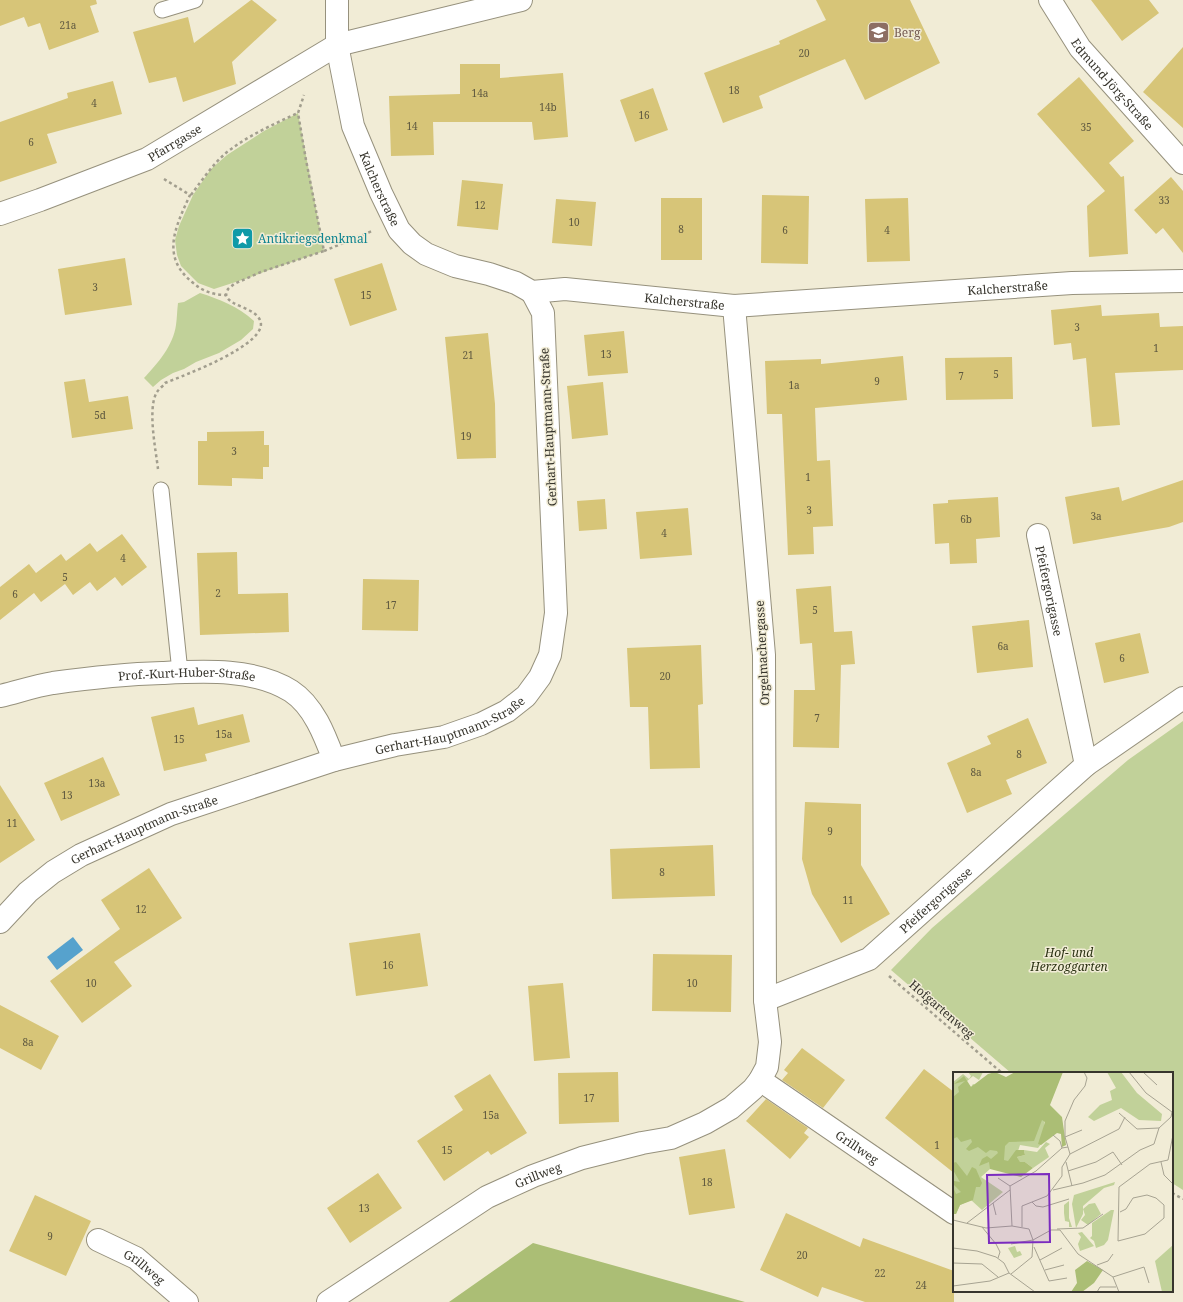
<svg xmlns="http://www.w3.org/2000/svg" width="1183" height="1302" viewBox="0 0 1183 1302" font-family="'Noto Serif',serif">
<rect width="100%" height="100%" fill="#f1ecd6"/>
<path fill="#c1d199" d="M298 113 324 251 269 270 245 279 214 289 198 283 181 266 177 255 175 240 179 226 193 195 211 169 227 155 264 131Z
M200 293C219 299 239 307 254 321L253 329 241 340 219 353 196 362 184 369 173 373 161 380 153 387 144 378C158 363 173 346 176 325 177 318 177 311 178 303L184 302Z
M1183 721V1190L1172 1183V1073H1011L891 970 932 928 1128 760Z"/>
<path fill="#abbe75" d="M533 1243 745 1302H746H449Z"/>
<path fill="#56a2cd" d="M73 937 83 950 57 970 47 957Z"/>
<path fill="#d7c578" d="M0 0H96L97 4 90 6 99 32 49 50 40 23 28 27 24 17 0 26Z
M251 0H252L277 20 232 62 236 84 183 102 176 77 149 83 133 32 188 17 194 43Z
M816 0H910L940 63 865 100 845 59 759 96 763 108 723 123 704 73 780 44 779 41 826 20Z
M1091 0H1149L1159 13 1122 41Z
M1183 47V128L1143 92Z
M460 64H500V78L563 73 568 137 534 140 532 122H433L434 155 391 156 389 96 460 94Z
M1079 77 1134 141 1109 163 1121 177 1124 176 1128 254 1089 257 1087 206 1105 191 1037 114Z
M113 81 122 114 47 134 57 163 0 182V122L68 98 67 93Z
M653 88 668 130 635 142 620 100Z
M1171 177 1183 191V253L1163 228 1156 234 1134 210Z
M462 180 503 184 498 230 457 226Z
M762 195 809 196 808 264 761 263Z
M661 198H702V260H661Z
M908 198 910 261 867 262 865 199Z
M556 199 596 202 592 246 552 243Z
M125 258 132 305 65 315 58 269Z
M382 263 397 310 350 326 334 279Z
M1101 305 1102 316 1159 313 1160 327 1183 326V370L1115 373 1120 425 1092 427 1086 358 1073 360 1071 343 1054 345 1051 310Z
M624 331 628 373 588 376 584 335Z
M488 333 495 404 496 458 457 459 445 337Z
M903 356 907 400 815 408 817 461 830 460 833 526 813 527 814 554 788 555 782 414H767L765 361 821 359V364Z
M1012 357 1013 399 946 400 945 358Z
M85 379 89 402 128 396 133 429 72 438 64 382Z
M603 382 608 435 572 439 567 386Z
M264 431V445H269V467H263V479L232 478V486L198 485V441H207V432Z
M1183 480V522L1169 527 1073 544 1065 497 1119 487 1122 501Z
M998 497 1000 537 976 539 977 563 950 564 949 543 935 544 933 504 948 503V500Z
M605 499 607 529 579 531 577 501Z
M688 508 692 555 640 559 636 512Z
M122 534 147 567 122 586 115 577 97 591 90 582 73 595 65 584 41 602 34 593 0 620V587L29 564 36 573 61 554 66 561 90 543 97 552Z
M237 552 238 594 288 593 289 632 200 635 197 553Z
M363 579 419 580 418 631 362 630Z
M831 586 834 632 852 631 855 664 841 665 839 748 793 747 794 690H815L812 643 800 644 796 589Z
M1029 620 1033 667 977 673 972 626Z
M1140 633 1149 673 1104 683 1095 643Z
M701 645 703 704 698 705 700 768 650 769 648 707H630L627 648Z
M194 707 198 725 243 714 250 742 205 754 207 761 164 771 151 717Z
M1028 718 1047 763 1006 780 1012 794 967 813 947 763 991 744 987 736Z
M103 757 120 795 61 821 44 783Z
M0 785 35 840 0 863Z
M805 802 861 804V865L890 914 841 943 812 894 802 859Z
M713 845 715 896 612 899 610 849Z
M149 868 182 918 114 962 132 986 82 1023 50 981 120 929 101 900Z
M420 933 428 986 356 996 349 943Z
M653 954 732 955 731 1012 652 1011Z
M563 983 570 1058 534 1061 528 986Z
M0 1005 59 1036 41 1070 0 1048Z
M802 1048 845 1080 823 1108 782 1080 788 1073 784 1070Z
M924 1069 954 1092V1173L885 1118Z
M618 1072 619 1122 559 1124 558 1073Z
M490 1074 527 1133 491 1155 488 1151 444 1181 417 1141 463 1110 454 1096Z
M766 1099 808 1128 804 1133 809 1137 790 1159 746 1121Z
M725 1149 735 1208 689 1215 679 1157Z
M378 1173 402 1208 350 1243 327 1208Z
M35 1195 91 1221 66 1276 9 1251Z
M786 1213 860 1247 863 1238 954 1271V1302H865L822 1287 818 1297 760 1270Z"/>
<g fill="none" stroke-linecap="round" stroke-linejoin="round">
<defs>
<path id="service" d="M162 10 195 0
M161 490 180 672"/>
<g id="minor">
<path id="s1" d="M337 0V45L353 126 381 193 399 230 412 244 426 254 455 266 489 274 516 283 532 292 565 289 734 306 1072 283 1183 281"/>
<path id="s2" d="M1050 0 1080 48 1183 163"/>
<path id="s3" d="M0 214 40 200 147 159 337 45 521 0"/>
<path id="s4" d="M1038 535 1086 765"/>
<path id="s5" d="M0 696C17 692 35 686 53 683 89 678 125 674 162 673 203 671 255 668 291 691 314 706 325 736 334 760"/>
<path id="s6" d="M0 922 28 892 53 872 81 855 171 814 334 760 395 745 444 737 481 724 507 711 526 696 540 677 550 655 556 613 543 313 532 292"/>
<path id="s7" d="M765 1000 869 959 1086 765 1183 698"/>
<path id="s8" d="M760 1080 954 1213"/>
<path id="s9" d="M98 1240 136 1258 187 1302"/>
<path id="s10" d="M328 1302 487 1197 533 1176 582 1158 642 1143 671 1138 705 1123 731 1108 753 1089 760 1080 767 1067 770 1042 765 1000 764 655 734 306"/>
</g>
</defs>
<use href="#service" stroke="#96917d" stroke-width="17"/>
<use href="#minor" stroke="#96917d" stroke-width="24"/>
<path stroke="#a29e8e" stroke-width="2.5" stroke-dasharray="3 3" stroke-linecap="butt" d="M164 179 190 195C176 226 160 256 192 282 202 291 213 295 226 295
M191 195C202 180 213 164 227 152 249 135 274 124 298 113
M324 251 372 231
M158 469C156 451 147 408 157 392 159 389 163 386 165 383 182 376 271 344 260 320 254 307 230 307 226 295L228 289 234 284 261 272 324 251 306 160 298 113 304 95
M889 976 1002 1073
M1172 1193 1183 1199"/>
<use href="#service" stroke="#fff" stroke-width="15"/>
<use href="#minor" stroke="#fff" stroke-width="22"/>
</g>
<defs>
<symbol id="school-square" viewBox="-11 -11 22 22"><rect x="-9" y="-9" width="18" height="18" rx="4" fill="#8d6e63" stroke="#f1ecd6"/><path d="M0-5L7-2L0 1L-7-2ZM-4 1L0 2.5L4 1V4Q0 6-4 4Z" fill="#fff"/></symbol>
<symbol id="sight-square" viewBox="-11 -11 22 22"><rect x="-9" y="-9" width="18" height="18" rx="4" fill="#0f9aa8" stroke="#f1ecd6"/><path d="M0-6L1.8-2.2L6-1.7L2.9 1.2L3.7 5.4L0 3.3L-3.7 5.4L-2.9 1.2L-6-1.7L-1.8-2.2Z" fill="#fff"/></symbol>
</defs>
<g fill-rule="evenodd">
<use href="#school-square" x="866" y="20" width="25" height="25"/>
<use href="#sight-square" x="230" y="226" width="25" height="25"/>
</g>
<g text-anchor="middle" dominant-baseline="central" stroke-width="3" stroke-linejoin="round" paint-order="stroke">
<g font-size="10" fill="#5f5940">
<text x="68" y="25">21a</text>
<text x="804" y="53">20</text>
<text x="734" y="90">18</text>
<text x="480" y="93">14a</text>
<text x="94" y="103">4</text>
<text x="548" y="107">14b</text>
<text x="644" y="115">16</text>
<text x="412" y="126">14</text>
<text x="1086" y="127">35</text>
<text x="31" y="142">6</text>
<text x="1164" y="200">33</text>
<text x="480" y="205">12</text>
<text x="574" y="222">10</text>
<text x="681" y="229">8</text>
<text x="785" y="230">6</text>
<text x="887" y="230">4</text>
<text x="95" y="287">3</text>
<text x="366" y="295">15</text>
<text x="1077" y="327">3</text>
<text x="1156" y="348">1</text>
<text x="606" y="354">13</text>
<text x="468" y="355">21</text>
<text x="996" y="374">5</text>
<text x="961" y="376">7</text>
<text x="877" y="381">9</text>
<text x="794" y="385">1a</text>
<text x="100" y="415">5d</text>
<text x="466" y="436">19</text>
<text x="234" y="451">3</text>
<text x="808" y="477">1</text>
<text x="809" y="510">3</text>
<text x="1096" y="516">3a</text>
<text x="966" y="519">6b</text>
<text x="664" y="533">4</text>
<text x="123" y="558">4</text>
<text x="65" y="577">5</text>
<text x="218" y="593">2</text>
<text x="15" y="594">6</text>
<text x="391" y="605">17</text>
<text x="815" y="610">5</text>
<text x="1003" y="646">6a</text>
<text x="1122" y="658">6</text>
<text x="665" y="676">20</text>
<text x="817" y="718">7</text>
<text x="224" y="734">15a</text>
<text x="179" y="739">15</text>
<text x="1019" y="754">8</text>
<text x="976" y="772">8a</text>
<text x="97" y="783">13a</text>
<text x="67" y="795">13</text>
<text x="12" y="823">11</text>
<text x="830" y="831">9</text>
<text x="662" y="872">8</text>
<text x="848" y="900">11</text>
<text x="141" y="909">12</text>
<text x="388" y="965">16</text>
<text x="91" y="983">10</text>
<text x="692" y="983">10</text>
<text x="28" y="1042">8a</text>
<text x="589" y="1098">17</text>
<text x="491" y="1115">15a</text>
<text x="937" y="1145">1</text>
<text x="447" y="1150">15</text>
<text x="707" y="1182">18</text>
<text x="364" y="1208">13</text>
<text x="50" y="1236">9</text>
<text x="802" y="1255">20</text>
<text x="880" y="1273">22</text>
<text x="921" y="1285">24</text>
</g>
<g font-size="12" fill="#785e54" stroke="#f1ecd6" text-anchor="start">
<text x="894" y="32">Berg</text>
</g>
<g font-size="12" fill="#37352d" stroke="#f1ecd6">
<text stroke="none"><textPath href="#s2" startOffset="105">Edmund-Jörg-Straße</textPath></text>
<text stroke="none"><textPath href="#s3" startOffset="189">Pfarrgasse</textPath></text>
<text stroke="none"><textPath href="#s1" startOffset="196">Kalcherstraße</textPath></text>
<text stroke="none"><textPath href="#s1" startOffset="868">Kalcherstraße</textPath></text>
<text stroke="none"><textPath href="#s1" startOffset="544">Kalcherstraße</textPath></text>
<text transform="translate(548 427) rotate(-93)">Gerhart-Hauptmann-Straße</text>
<text stroke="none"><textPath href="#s4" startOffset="57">Pfeifergorigasse</textPath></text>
<text transform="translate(762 653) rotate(-93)">Orgelmachergasse</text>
<text stroke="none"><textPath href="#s5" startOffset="189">Prof.-Kurt-Huber-Straße</textPath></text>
<text stroke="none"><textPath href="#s6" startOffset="498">Gerhart-Hauptmann-Straße</textPath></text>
<text stroke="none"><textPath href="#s6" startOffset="174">Gerhart-Hauptmann-Straße</textPath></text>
<text stroke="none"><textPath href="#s7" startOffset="201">Pfeifergorigasse</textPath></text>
<text transform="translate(942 1009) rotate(41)">Hofgartenweg</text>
<text stroke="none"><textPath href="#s8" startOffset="118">Grillweg</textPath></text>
<text stroke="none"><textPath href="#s10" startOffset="246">Grillweg</textPath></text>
<text stroke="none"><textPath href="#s9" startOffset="54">Grillweg</textPath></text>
</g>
<g font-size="12" fill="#0d838f" stroke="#f1ecd6" text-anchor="start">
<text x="258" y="238">Antikriegsdenkmal</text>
</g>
<g font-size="12" font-style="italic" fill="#2b3213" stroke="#f1ecd6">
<text x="1069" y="952">Hof- und<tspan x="1069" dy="14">Herzoggarten</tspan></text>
</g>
</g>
<g transform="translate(953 1072)">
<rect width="220" height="220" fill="#f1ecd6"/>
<path d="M15 0H30L26 8 20 4 13 10 18 15 20 12 93 39 89 71 85 76 67 73 62 88 37 97 28 105 50 120 29 138 18 128 7 133 3 142H0V10L10 2 16 7 18 4ZM154 0H168L184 21 209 42 208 49 186 48 168 36 141 49 135 45 147 33 159 28 157 19 163 16ZM93 70 97 72 92 76 96 85 80 96 72 90 67 91 64 85 72 83 71 78 84 80ZM162 110 161 113 151 116 130 134V142L123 156 119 132 121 123ZM116 129V146L119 155H116V150L112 149 111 141V133ZM142 131 148 142 135 153 128 148 132 143 130 137 136 132ZM158 138H161L155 168 151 173 143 176 141 169 137 166 139 164V151ZM129 160 141 174 127 179 125 172 128 165 125 161ZM220 173V219L209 220 202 189ZM62 174 64 180 67 179 69 183 61 186 55 176Z" fill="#c1d199"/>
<path d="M42 0 53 5 62 0H110L97 33 109 45 113 73 109 75 108 62 104 61 88 73 85 72 92 50 89 48 81 69 56 70 52 74 51 88 55 89 63 78H71L72 83 64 85 67 90H72L80 96 68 105 37 97 36 90 26 94 29 87 34 84 38 87 45 81 44 79 37 78 33 81 25 75 16 79 13 77 19 70 18 67 8 70 4 65 0 67V25L6 20 5 15 12 9 1 12 11 4 18 15 35 2ZM3 90 14 104 19 95 23 97 29 111 27 115H23L20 128 7 133 3 142H0V115L3 122 8 120 1 113V109L7 110 0 98V91ZM134 189 150 198 141 211 129 220H118L124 211 122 198Z" fill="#abbe75"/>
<path fill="none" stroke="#a7a392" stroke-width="1" d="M176 0 193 21 219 40M190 0 204 13M166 41 184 57 206 56M100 63 107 69 109 76 115 75M112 65 129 58M117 82 166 57 172 45M113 90 119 114M208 90 211 103 220 112M115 99 143 90 160 80 169 93M45 106 57 114M100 118 130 111 152 103 187 78 201 72 206 56 218 45 219 40M79 130 83 134 90 135 116 127M40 131 43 143M167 140 173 137 180 126 194 123 203 126 211 133V146L192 162 165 169 166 115 197 92 215 88 220 63M0 148 33 156 59 154 76 157 80 168 79 185 58 202M14 151 57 118M59 154 57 114 83 99 109 76M29 155 43 172 47 180 45 186M69 155V134L94 124 109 104V95L117 82 112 65V49L121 28 132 14 134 6 131 0M104 157 130 156 150 142M58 172 80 168 98 158H107L125 182 160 205 166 220M81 175 96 209 114 206M0 176 24 179 43 185 51 191 56 201 82 220M87 188 109 176M0 191 29 192 45 205M144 193 155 189 160 182M92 198 111 193M160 205 191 195 196 211M0 214 37 209 56 201M144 220 147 215H163"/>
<path fill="#7b2cbf" fill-opacity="0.15" stroke="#7b2cbf" stroke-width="2" d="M96 102 97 170 36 171 34 103Z"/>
<rect width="220" height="220" fill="none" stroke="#37352d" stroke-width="2"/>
</g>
</svg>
